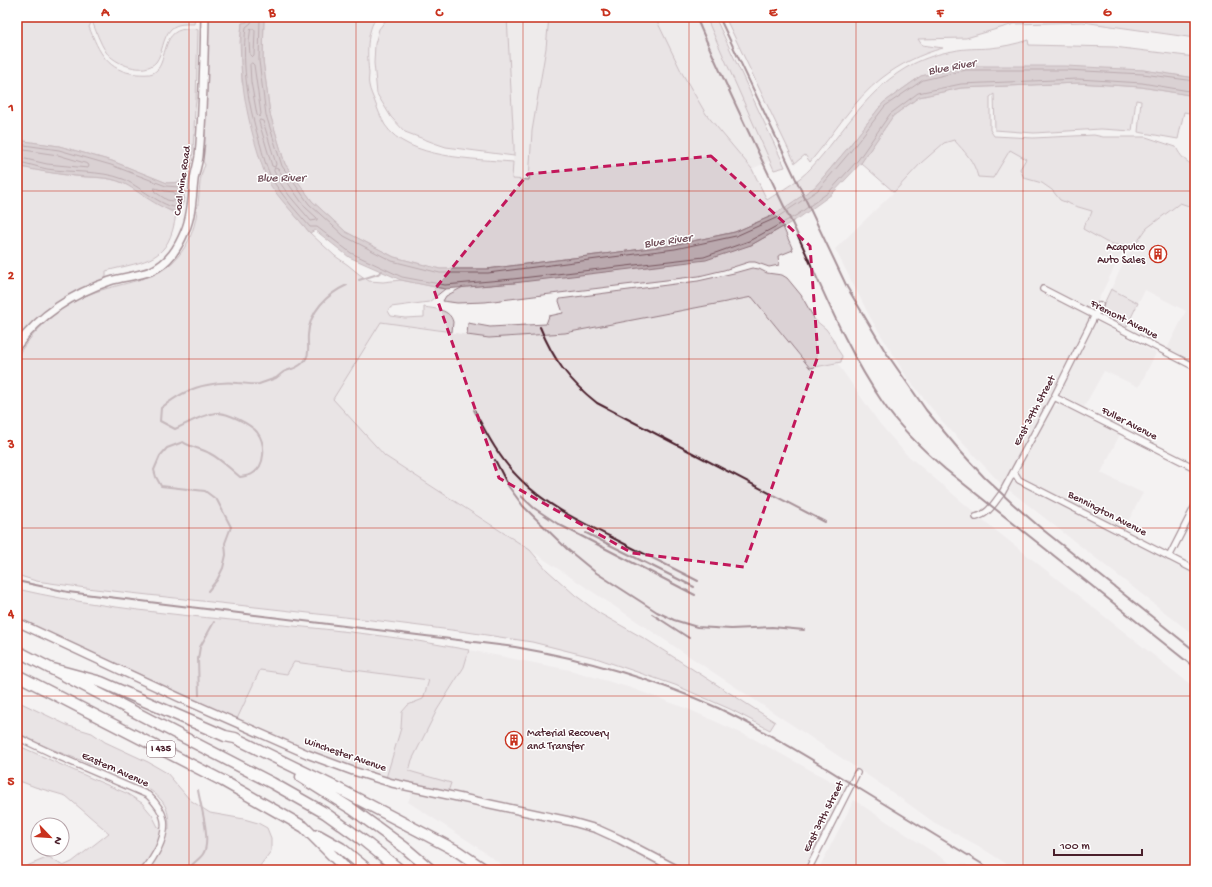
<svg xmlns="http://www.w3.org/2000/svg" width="1212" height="887" viewBox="0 0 1212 887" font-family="'Gochi Hand',sans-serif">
<rect width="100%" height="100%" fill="#f4f2f2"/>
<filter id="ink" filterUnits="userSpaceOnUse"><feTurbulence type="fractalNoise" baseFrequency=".025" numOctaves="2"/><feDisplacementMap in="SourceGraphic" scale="8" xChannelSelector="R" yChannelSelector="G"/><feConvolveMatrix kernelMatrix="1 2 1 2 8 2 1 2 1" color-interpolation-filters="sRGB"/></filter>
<g filter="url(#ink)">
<path fill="#e7e2e3" d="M507 17H549L546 48 532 131 529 180 512 179 514 145Z
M655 17H706L771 160 752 169 706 114 682 73Z
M954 140 968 156 976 167 993 177 1010 149 1026 159 1021 169 1024 178 1042 183 1052 190 1060 200 1075 206 1092 211 1091 216 1084 223V229L1106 242 1120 246H1125L1055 387 1003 486 941 420 906 376 870 317 835 249 894 192 921 163 944 143Z
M1180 203 1189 206 1195 209V364L1167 349 1186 311 1145 290 1138 303 1111 289 1132 245H1135L1147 228Z
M752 297 810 368 837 363 880 424 906 454 994 529 1195 688V870H1016L977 845 935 823 882 785 473 512 385 456 332 399 381 322 489 338 565 333Z
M1099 323 1156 353 1139 387 1104 371 1084 407 1061 395 1060 392 1093 328 1095 324Z
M1057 405H1061L1120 434 1101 473 1143 493 1124 529 1022 478 1020 474 1019 470 1053 407Z
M1014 481 1195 573V636L1009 490Z
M469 650 570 670 631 688 688 709 752 738 845 789 803 870H687L613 832 573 817 448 792 451 784 409 771 412 760 437 710 464 667Z
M294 662 429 680 423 699 408 705 402 712 401 728 386 778 358 770 324 757 237 719 260 670 287 674Z
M412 792 544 819 579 828 608 838 669 870H509L470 842 408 802Z
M854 800 956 867 963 863 975 870H818Z"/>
<path fill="#dbd2d5" stroke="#927880" d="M17 17H195L194 24C187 24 177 23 171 29 162 38 163 53 156 62 144 76 115 64 106 52 100 43 96 31 92 21L89 27C99 52 107 71 137 74 141 74 149 75 153 73 169 65 159 31 186 29 191 28 194 28 198 30L196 101 195 108 193 152 190 168 183 182 167 183 112 161 59 146 17 140Z
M208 17H248L247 22 242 23 240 42 242 82 284 202 310 233 335 256 348 265 359 274 369 281 383 282 401 280 445 289 429 302 391 307 388 311 391 316 405 318 424 317V307C435 309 450 309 453 322 453 325 452 329 452 332L381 322 333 399 385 456 530 550 547 570 575 595 599 613 647 640 775 722 770 730 730 709 675 685 596 658 532 642 467 632 380 621 86 588 36 581 17 575V357C33 331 60 305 90 294 120 282 159 282 180 254 194 236 197 217 199 194 200 184 200 175 205 165L203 161 205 144Z
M264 17H377C366 30 367 56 369 73 369 77 368 81 369 85 370 91 373 97 375 102 378 110 381 118 385 125 407 159 477 159 513 162L512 179 529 180 532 131 546 48 549 17H655L682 73 706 114 752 169 767 200C782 190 799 181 811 168 844 132 868 87 913 64 925 58 940 53 953 51 965 48 978 49 990 48 1002 47 1016 44 1028 40L1029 45 1114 47 1195 57V78L1143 70 966 66 921 76 883 103 847 149 815 187 774 215 735 232 674 245 487 269H440L394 257 346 232 312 201 285 164 270 114 263 60Z
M390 17H507L514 145V156L469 150 446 147 437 144 405 132 391 117 377 94 374 63 375 44 379 29 386 20Z
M706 17H715L785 167 774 170Z
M725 17H1195V38L1083 22 1014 24 966 38 918 39 922 45 943 48C921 54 900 64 882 78 853 100 834 134 810 162L805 155 795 163Z
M1078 83 1141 87 1195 96V114L1184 112 1178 139 1138 132 1141 101 1136 100 1132 131 1101 129 1034 133 995 130 994 94 990 97V130L994 136 1033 138 1094 135 1103 137H1146L1176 147C1180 156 1186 162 1195 166V209L1189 206 1180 203 1147 228 1135 245 1120 246 1106 242 1083 229C1085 219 1090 220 1092 211L1075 206 1060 200 1052 190 1042 183 1024 178 1020 169 1026 159 1010 150 993 178 978 177C974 161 965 152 954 140L944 143 921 163 894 192 861 163 893 116 919 97 961 88Z
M17 166C36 170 55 174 74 176 91 178 107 176 123 183 141 191 157 205 176 214 169 263 147 260 106 271V278C71 291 41 311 17 340Z
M783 227 793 250 778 256 779 265 769 267 755 262H749L724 270 699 276 485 302 457 303 443 301 446 296 463 287 513 283 751 245Z
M752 268 759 269 767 273 782 275 787 278 801 295 815 320 826 329 833 339 838 350 842 356 841 362 810 368 752 297 565 333 489 338 467 335 468 323 490 327 546 324 549 316 563 313 559 301 560 299 698 281 734 273Z
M1111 289 1138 303 1126 328 1101 316 1100 312Z
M17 589C142 618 271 620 397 638 421 641 445 646 469 650L464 667 437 710 412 760 409 771 451 783 448 792 386 778 401 728 402 712 408 705 423 699 429 680 294 662 287 674 260 670 237 719 17 618Z
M17 701 69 726 92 733 105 742 148 762 167 773 190 800 210 813 244 819 258 823 267 828 271 838V851L257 870H17L49 857 63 866 72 862 109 833 66 796 35 787 17 780V745L93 779 126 793 142 803 152 815 158 827 169 830C169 820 169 810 162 801 151 786 124 777 107 770 78 759 44 748 17 732Z"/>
<path fill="#baa9ae" stroke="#8d727a" d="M248 17H264L263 60 270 114 285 164 312 201 346 232 394 257 440 269H487L674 245 735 232 774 215 815 187 847 149 883 103 921 76 966 66H1066L1143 70 1195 78V96L1141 87 1078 83 961 88 919 97 893 116 861 163 832 194 799 218 751 245 706 260 513 283 445 289 401 280 349 257 315 230 310 233C298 218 282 202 271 186 264 174 260 159 256 146 244 106 238 65 242 23L247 22Z
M17 140 59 146 112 161 167 183 183 182 185 184 184 196 185 199 179 211C165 214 136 189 123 183 108 176 93 178 77 176 57 174 37 171 17 166Z"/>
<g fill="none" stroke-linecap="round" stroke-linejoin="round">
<path stroke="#77565f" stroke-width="1" d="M252 17 251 23 246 27C241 68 249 108 261 147 264 159 268 173 275 184 285 199 298 213 310 227H317L351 253 402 277 445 285 513 279 704 257 749 241 797 215 829 192 858 160 890 114 918 93 961 84 1078 79 1142 83 1195 92
M260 17 259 61 266 115 282 166 309 204 344 236 392 261 440 273H488L675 249 736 236 776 218 818 190 850 152 885 106 923 80 966 70H1066L1143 74 1195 81
M251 29H254L255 31 254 55 252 57 250 55 249 42Z
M252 63 254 65 261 114 259 117 257 115 251 82 250 65Z
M260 120 263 121 276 164 275 167 272 166 259 122Z
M17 144 59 150 111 165 166 186 179 187 181 188V199L177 207C165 209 136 184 123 179 100 170 72 173 47 169 37 167 27 163 17 162
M17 149 58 155 88 164 89 166 88 168 47 164 17 157
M275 168 278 169 305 207 317 218V220L311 221C298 205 282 190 274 171Z
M155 188 165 191 174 192 175 198 174 201H172L167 200 155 192Z"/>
<path stroke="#8d727a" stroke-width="2" d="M359 280 378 274 382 271
M208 591 217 580 223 568 226 555 225 543 231 527 217 500 205 491 161 486 156 477 154 470 160 456 167 448 183 442C191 448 201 448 209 453 221 459 230 469 240 477 243 476 249 476 252 474 266 466 266 444 257 432 250 424 227 412 216 413 201 415 188 423 175 429L160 421 161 408C175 397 189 388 207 385 216 383 228 382 237 383 244 383 252 385 259 384 264 382 271 380 276 378 279 376 282 372 286 371 291 369 295 369 300 365 312 357 307 346 308 335 309 312 327 294 347 285
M199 695 198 659 200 647 214 622
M188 870C192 863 199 860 203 854 212 841 200 804 198 790"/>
<defs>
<path id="minor" d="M1043 289 1195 367
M1054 397 1195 468
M1014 472 1019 480 1195 570
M976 517C989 514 994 503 1002 493L1054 397 1100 305
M1169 557 1195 506
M17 737 53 754 148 795C166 812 169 826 158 849 154 856 150 864 144 870
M808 870 857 773"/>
<path id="tertiary" d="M17 346C39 315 74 293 110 281 123 277 138 276 151 271 169 263 178 248 185 231 192 215 192 197 194 180 195 172 198 164 199 156 203 111 204 62 205 17
M17 622 178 697 307 754 353 771 392 783 569 821 597 829 619 839 678 870"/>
<path id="motorway" d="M17 651 272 783 325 813 364 841 400 870
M53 669 101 682 225 736 235 738 339 789 457 851 485 870
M17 675 223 781 304 827 347 870
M301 777 352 809 404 847 431 870
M318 835 341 848 368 870"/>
</defs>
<use href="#minor" stroke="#4a1f2b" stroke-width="8"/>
<use href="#tertiary" stroke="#4a1f2b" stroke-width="10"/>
<use href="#motorway" stroke="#4a1f2b" stroke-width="13"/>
<use href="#minor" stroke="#fff" stroke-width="5.5"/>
<use href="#tertiary" stroke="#fff" stroke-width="7"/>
<use href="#motorway" stroke="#fff" stroke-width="10"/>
<path stroke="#4a1f2b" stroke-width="2" d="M696 17C726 87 760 156 793 225 821 285 845 348 883 403 900 428 922 449 945 469L1195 668
M719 17 847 287 885 351 926 410 961 452 984 477 1013 504 1042 529 1195 651
M540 327C553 359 569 381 597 403L825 522
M474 410C487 435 501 461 521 480 547 506 579 521 611 537 640 552 669 566 698 581
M495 460 509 487 523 506 567 549 595 572 657 612 674 620 697 627 731 629 772 627 804 630
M521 496 534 508 558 524 695 595
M586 533 694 587
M17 581 68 592 515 647C585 659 653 679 718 708 764 730 807 756 850 783 897 812 944 841 992 870
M652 614 689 638"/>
</g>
</g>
<path d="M0 0H1212V887H0ZM711 156 810 246 818 356 744 567 632 553 499 478 434 290 528 174Z" fill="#f4f2f2" fill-opacity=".55" fill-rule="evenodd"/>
<path fill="none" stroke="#c2185b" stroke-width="3" stroke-dasharray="8 5" stroke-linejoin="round" d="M711 156 810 246 818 356 744 567 632 553 499 478 434 290 528 174Z"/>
<path fill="none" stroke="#c8321e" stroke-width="1" stroke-opacity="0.55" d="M189 17V870M356 17V870M523 17V870M689 17V870M856 17V870M1023 17V870M17 191H1195M17 359H1195M17 528H1195M17 696H1195"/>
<defs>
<symbol id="building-ring" viewBox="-11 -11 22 22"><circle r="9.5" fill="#fff" stroke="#c8321e" stroke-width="1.5"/><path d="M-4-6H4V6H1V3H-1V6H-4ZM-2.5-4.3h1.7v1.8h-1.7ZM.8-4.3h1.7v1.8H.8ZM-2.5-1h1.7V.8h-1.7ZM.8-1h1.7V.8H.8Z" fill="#c8321e"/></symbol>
</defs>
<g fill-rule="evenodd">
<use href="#building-ring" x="1148" y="244" width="20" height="20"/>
<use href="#building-ring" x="504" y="730" width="20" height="20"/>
</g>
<g text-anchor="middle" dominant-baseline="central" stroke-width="3" stroke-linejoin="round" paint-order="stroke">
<rect fill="#fff" stroke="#80626b" stroke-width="1" x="147" y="741" width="28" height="16" rx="3"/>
<g font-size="10" font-weight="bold" fill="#4a1f2b">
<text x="161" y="749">I 435</text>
</g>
<g font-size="11" fill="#4a1f2b" stroke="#fff">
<text transform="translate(183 181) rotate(-82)">Coal Mine Road</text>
<text transform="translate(1124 320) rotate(27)">Fremont Avenue</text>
<text transform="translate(1035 411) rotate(-62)">East 39th Street</text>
<text transform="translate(1129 424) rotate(27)">Fuller Avenue</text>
<text transform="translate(1107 514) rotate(27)">Bennington Avenue</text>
<text transform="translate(345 755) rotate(19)">Winchester Avenue</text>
<text transform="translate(115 770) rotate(24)">Eastern Avenue</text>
<text transform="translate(824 817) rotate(-63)">East 39th Street</text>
</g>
<g font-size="11" fill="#4a1f2b" stroke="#fff" text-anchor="end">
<text x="1145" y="248">Acapulco<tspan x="1145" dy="13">Auto Sales</tspan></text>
<text x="527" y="734" text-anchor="start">Material Recovery<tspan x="527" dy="13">and Transfer</tspan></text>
</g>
<g font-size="12" font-style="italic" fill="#714f59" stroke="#fff">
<text transform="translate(952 68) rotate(-10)">Blue River</text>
<text x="281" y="179">Blue River</text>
<text transform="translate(668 242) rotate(-8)">Blue River</text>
</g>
</g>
<rect width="1212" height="887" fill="none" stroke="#fff" stroke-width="44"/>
<g transform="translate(50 837) rotate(115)"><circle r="19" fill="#ffffff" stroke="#b7a5aa"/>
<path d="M0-3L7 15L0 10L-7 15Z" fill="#c8321e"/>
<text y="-6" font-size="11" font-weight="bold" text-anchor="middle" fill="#4a1f2b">N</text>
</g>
<path d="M1054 849v6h88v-6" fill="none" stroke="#4a1f2b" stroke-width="2"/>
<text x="1060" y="849" font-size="12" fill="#4a1f2b" stroke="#ffffff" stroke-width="3" paint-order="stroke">100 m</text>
<rect x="22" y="22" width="1168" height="843" fill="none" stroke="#c8321e" stroke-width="1.5"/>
<g font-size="13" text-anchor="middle" font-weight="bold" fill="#c8321e">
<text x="105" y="16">A</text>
<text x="272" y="16">B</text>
<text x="439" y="16">C</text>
<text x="606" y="16">D</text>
<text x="773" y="16">E</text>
<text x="940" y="16">F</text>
<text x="1107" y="16">G</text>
<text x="11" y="111">1</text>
<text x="11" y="279">2</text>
<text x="11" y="448">3</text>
<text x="11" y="617">4</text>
<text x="11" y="785">5</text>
</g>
</svg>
